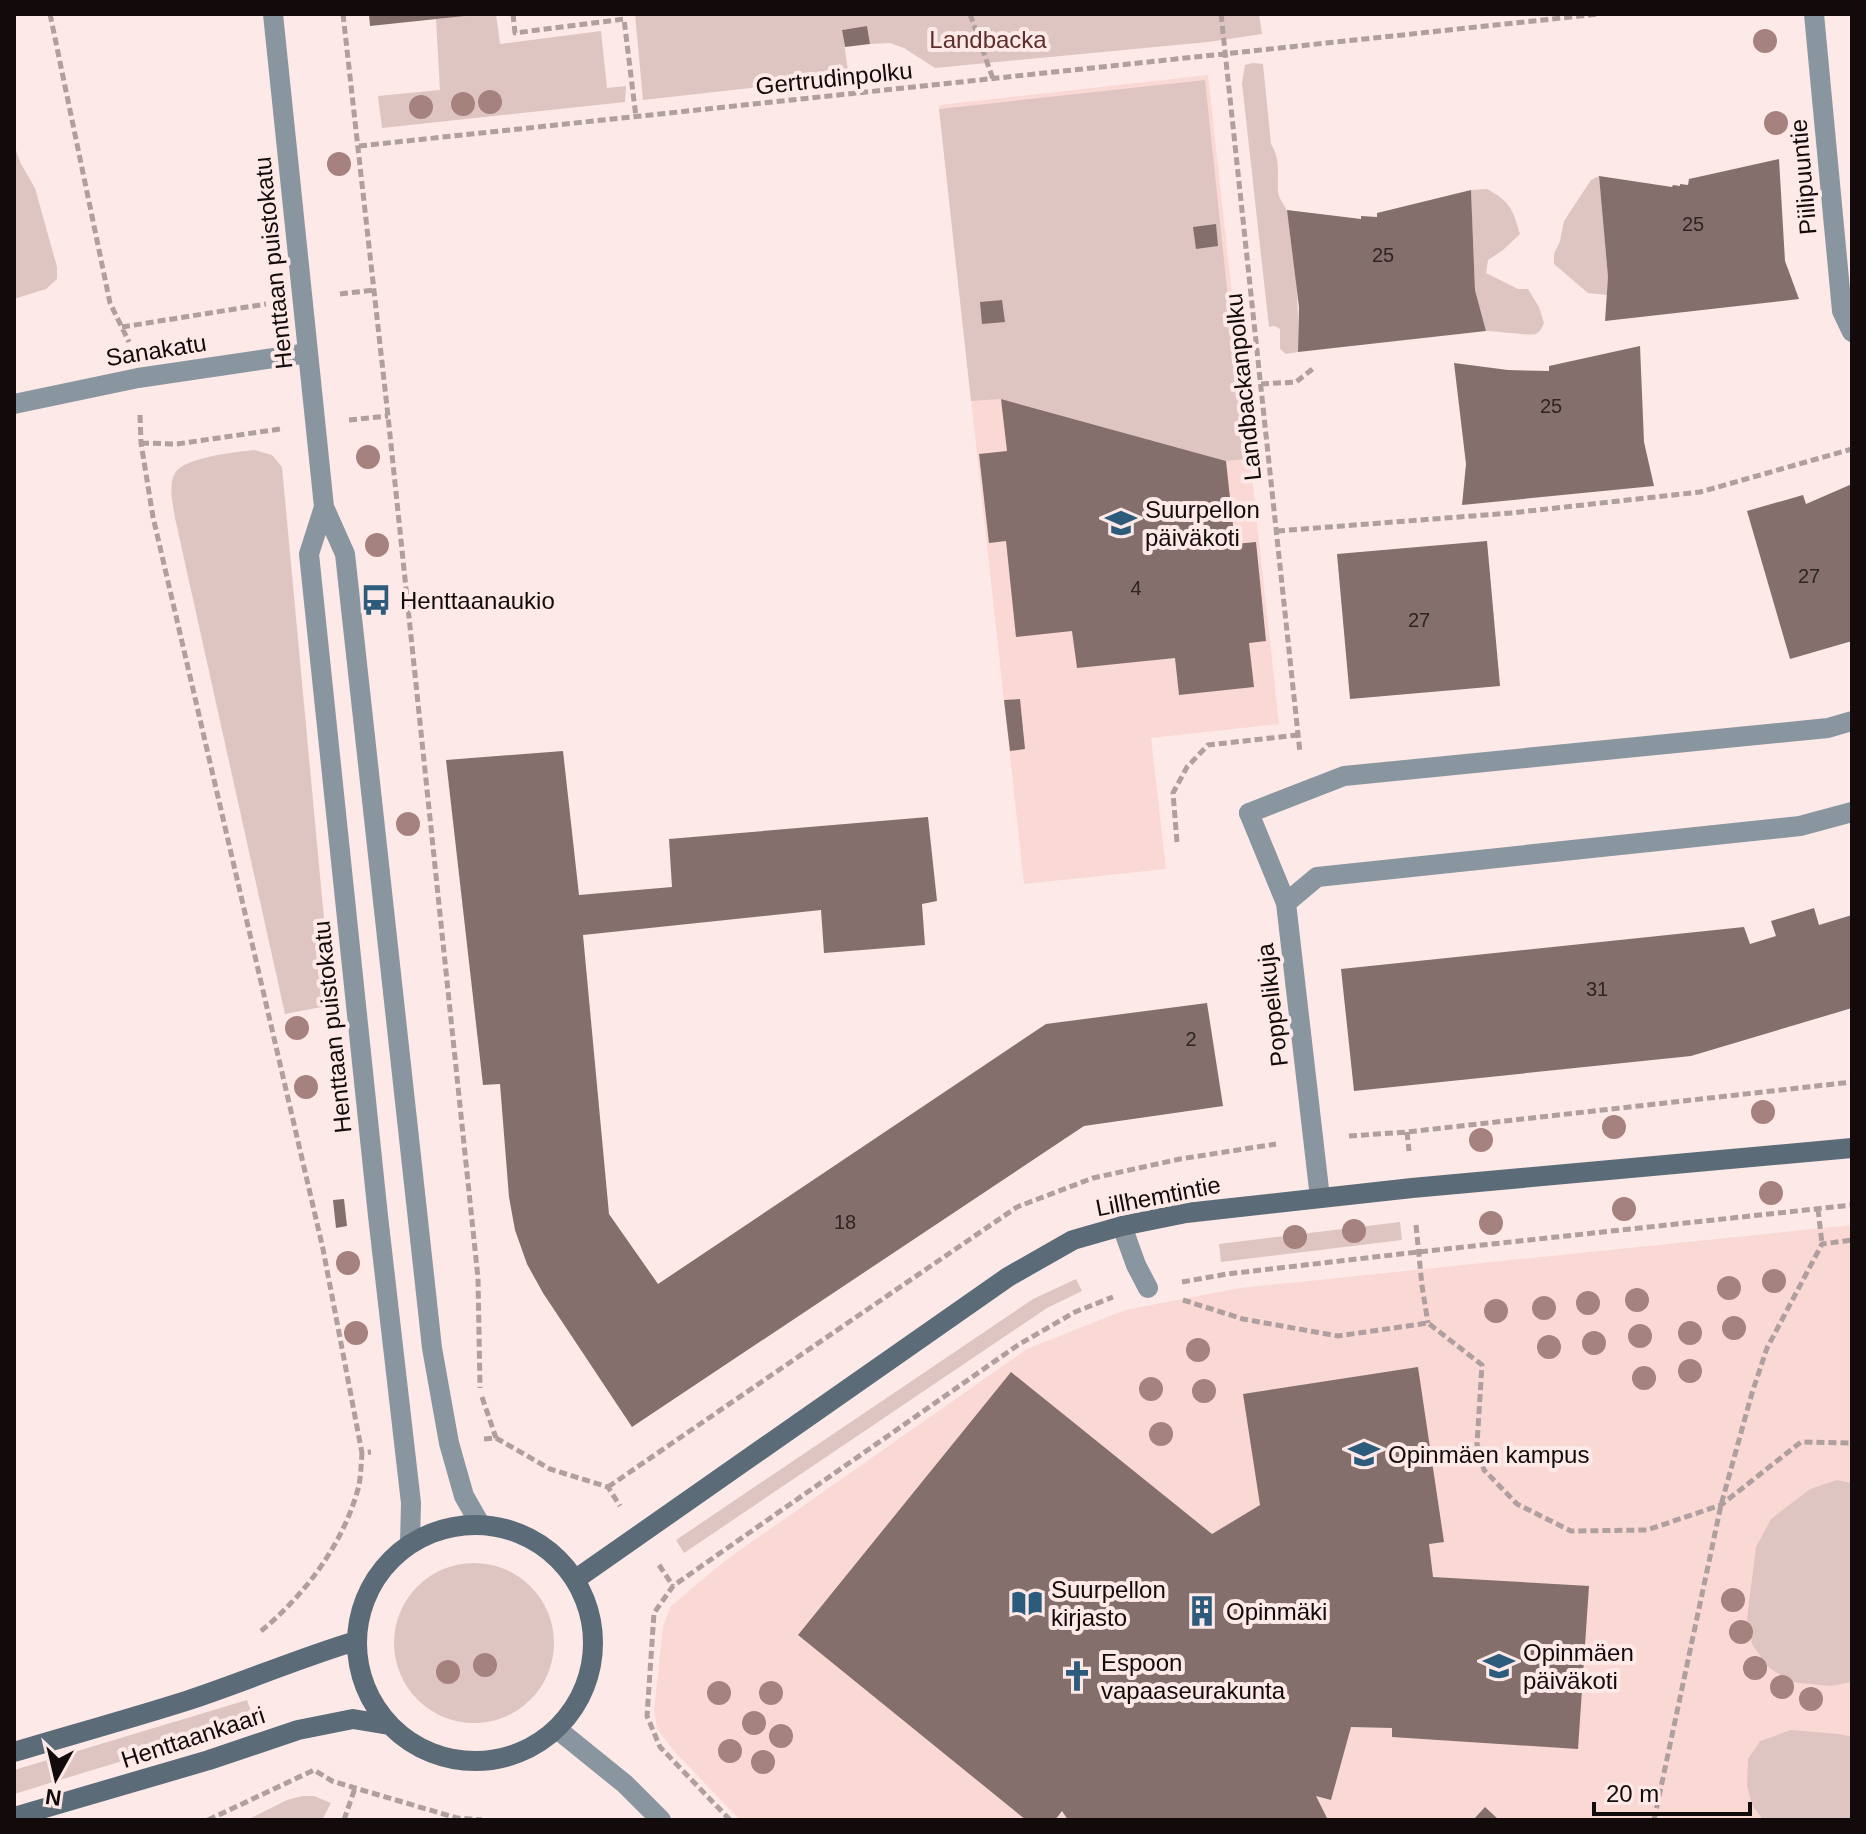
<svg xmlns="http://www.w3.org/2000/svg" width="1866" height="1834" viewBox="0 0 1866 1834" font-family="Arial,sans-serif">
<rect width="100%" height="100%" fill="#fde9e7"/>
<path fill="#fad9d5" d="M1208 75 1279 724 1151 738 1166 869 1024 884 939 105Z
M1852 1225V1820H740L675 1752 657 1729 654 1711 663 1626 671 1606 726 1560 1027 1349 1125 1310 1240 1288Z"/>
<path fill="#dfc5c2" d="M484 14H496L500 44 601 31 607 88 626 86 625 102 382 128 378 96 440 90 436 19Z
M635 14H1259L1262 34 1208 42 935 68 904 48 890 43 870 44 867 26 842 30 849 77 643 100Z
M1253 63 1263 64 1271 144C1281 159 1277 175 1278 192 1279 201 1287 206 1288 215 1296 260 1299 306 1298 352L1286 354 1280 349V329L1275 326 1269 327 1242 83 1245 65Z
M1205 80 1245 459 1226 461 1001 399 971 401 939 109Z
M14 145 21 164 35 188 57 267V279L46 289 14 299Z
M1599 176 1608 277 1607 295 1588 293 1554 264V254L1560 241 1564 221 1591 180Z
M1487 189C1510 201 1513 210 1520 234L1503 250 1488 260 1486 273 1518 289H1528L1539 307 1544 323C1542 327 1540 332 1536 334 1531 336 1495 331 1486 331L1475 290 1471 190Z
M254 450 272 455 282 467 332 1005 285 1014 175 518C173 505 168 485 175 473 185 457 236 452 254 450Z
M1400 1222 1402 1240 1221 1262 1219 1244Z
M1076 1279 1082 1291 1047 1308 684 1553 676 1540 1033 1299Z
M1837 1480 1852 1483V1682L1830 1686 1791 1682 1767 1666 1752 1644 1747 1619 1756 1547 1771 1519 1810 1489Z
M394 1643a80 80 0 1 1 160 0a80 80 0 1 1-160 0Z
M247 1700 254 1719 247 1723 14 1794V1770Z
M1791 1730 1839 1734 1852 1737V1820H1763L1752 1805 1747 1786 1748 1759 1760 1741Z
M303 1796H314L331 1803 322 1820H247L287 1800Z"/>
<path fill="#846f6c" d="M369 14H464L465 16 370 26Z
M867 26 870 44 845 47 842 30Z
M1779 159 1785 261 1799 299 1605 321 1608 277 1599 176 1672 187 1673 185 1680 186V184L1688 185 1689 179Z
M1471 190 1475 290 1486 331 1298 352 1299 307 1287 210 1361 219V216L1377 217V213Z
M1216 224 1218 246 1196 249 1193 227Z
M1002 300 1005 322 982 324 980 302Z
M1640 346 1644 442 1654 486 1462 505 1466 464 1454 363 1508 370 1549 371V366Z
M1001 399 1226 461 1235 544 1256 542 1266 641 1249 643 1254 687 1179 695 1175 658 1077 668 1072 631 1016 637 1006 541 989 543 979 454 1007 451Z
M1852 484V641L1790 659 1747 511 1803 495 1806 504Z
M1487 541 1500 686 1350 699 1337 554Z
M1020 699 1025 749 1010 751 1004 700Z
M563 751 579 895 672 887 669 839 928 817 937 901 922 904 925 945 824 953 821 910 583 935 609 1214 658 1284 1046 1024 1207 1003 1223 1106 1084 1126 632 1427 543 1293 527 1264 515 1230 509 1197 500 1084 483 1085 446 760Z
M1814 908 1819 925 1852 915V1008L1691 1056 1354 1091 1341 969 1744 927 1750 944 1776 936 1771 921Z
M344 1199 347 1226 336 1228 333 1200Z
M1418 1367 1444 1542 1429 1544 1433 1577 1589 1586 1578 1749 1392 1737V1728L1351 1727 1331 1800 1316 1796 1328 1820H1068L1062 1811 1055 1820H1026L798 1635 1011 1372 1212 1534 1260 1505 1243 1394Z
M1485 1807 1499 1820H1473Z"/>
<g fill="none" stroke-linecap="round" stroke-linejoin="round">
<path stroke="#af9f9e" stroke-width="5" stroke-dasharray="8 4" stroke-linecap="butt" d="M50 14 110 303 129 342
M343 14 388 416 478 1278 480 1388
M513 14 515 33 624 19 636 117
M970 14 993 79
M1221 14 1300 753
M359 146 1599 14
M340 294 374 290
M122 327 266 304
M1261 384 1296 382 1315 367
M140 415 141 443 153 517 323 1249 362 1453 371 1452
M349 420 388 416
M141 443 177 444 280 429
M1277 531 1511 513 1700 492 1852 449
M1177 842 1173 793 1187 767 1208 745 1298 735
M1407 1132 1409 1151
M1349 1136 1407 1132 1852 1082
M1818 1209 1822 1244
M1416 1225 1422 1286 1428 1323
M1182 1282 1227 1274 1418 1252 1852 1205
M1183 1300 1243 1319 1338 1336 1428 1323 1482 1365 1477 1444 1484 1470 1517 1504 1571 1531 1647 1530 1721 1505 1801 1442 1852 1443
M482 1397 496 1438
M484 1439 496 1438 550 1469 608 1487 620 1506
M608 1487 1017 1207 1093 1178 1180 1159 1276 1144
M659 1565 673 1586
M261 1631C305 1595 343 1544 358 1489 361 1478 361 1465 362 1453
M208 1820 314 1770 332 1781 355 1788 457 1818 482 1820
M344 1820 355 1788
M730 1820 660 1747 647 1716 654 1613 673 1586 1018 1345 1075 1312 1113 1297
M1654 1820 1721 1505 1752 1393 1767 1348 1822 1244 1852 1240"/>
<path stroke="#8a969f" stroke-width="20" d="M1249 813 1344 776 1828 728 1852 721
M1286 903 1317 877 1800 826 1852 812
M1122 1226 1136 1265 1148 1288"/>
<path stroke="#8a969f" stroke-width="20" d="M273 14 324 507 345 554 432 1348 449 1443 464 1496 480 1524
M1814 14 1842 311 1852 332
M14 404 138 378 308 353
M324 507 309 554 378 1216 411 1503 410 1543
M1249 813 1286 903 1320 1198
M557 1729 625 1784 661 1820"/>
<path stroke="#5b6b78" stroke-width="20" d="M357 1643a118 118 0 1 1 236 0a118 118 0 1 1-236 0Z
M576 1579 1008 1277 1073 1240 1122 1226 1186 1213 1412 1188 1852 1148
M14 1752C71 1735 129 1719 186 1701 244 1682 299 1658 356 1641
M14 1817 209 1760 298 1730 353 1719 389 1725"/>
</g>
<g fill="#a6827f">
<circle cx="1765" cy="41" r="12"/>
<circle cx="490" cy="102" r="12"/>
<circle cx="463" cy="104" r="12"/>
<circle cx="421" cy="107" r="12"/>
<circle cx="1776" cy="123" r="12"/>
<circle cx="339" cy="164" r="12"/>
<circle cx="368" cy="457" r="12"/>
<circle cx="377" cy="545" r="12"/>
<circle cx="408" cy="824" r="12"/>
<circle cx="297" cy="1028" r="12"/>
<circle cx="306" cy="1087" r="12"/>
<circle cx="1763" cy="1112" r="12"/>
<circle cx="1614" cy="1127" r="12"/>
<circle cx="1481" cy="1140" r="12"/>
<circle cx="1771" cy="1193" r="12"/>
<circle cx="1624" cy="1209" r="12"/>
<circle cx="1491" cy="1223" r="12"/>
<circle cx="1354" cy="1231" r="12"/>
<circle cx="1295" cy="1237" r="12"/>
<circle cx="348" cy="1263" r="12"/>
<circle cx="1774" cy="1281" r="12"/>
<circle cx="1729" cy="1288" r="12"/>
<circle cx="1637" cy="1300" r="12"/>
<circle cx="1588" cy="1303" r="12"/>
<circle cx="1544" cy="1308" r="12"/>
<circle cx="1496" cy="1311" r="12"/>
<circle cx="1734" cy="1328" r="12"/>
<circle cx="356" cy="1333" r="12"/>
<circle cx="1690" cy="1333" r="12"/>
<circle cx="1640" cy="1336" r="12"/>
<circle cx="1594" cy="1343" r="12"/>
<circle cx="1549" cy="1347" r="12"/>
<circle cx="1198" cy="1350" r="12"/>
<circle cx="1690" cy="1371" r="12"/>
<circle cx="1644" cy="1378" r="12"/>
<circle cx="1151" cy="1389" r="12"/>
<circle cx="1204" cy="1391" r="12"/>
<circle cx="1161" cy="1434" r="12"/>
<circle cx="1733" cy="1600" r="12"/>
<circle cx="1741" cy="1632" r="12"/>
<circle cx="485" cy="1665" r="12"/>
<circle cx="1755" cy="1668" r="12"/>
<circle cx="448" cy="1672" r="12"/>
<circle cx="1782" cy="1687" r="12"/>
<circle cx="719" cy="1693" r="12"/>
<circle cx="771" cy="1693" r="12"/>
<circle cx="1811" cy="1699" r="12"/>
<circle cx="754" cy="1723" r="12"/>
<circle cx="781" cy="1736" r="12"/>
<circle cx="730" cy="1751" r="12"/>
<circle cx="763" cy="1762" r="12"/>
</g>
<defs>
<symbol id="school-bare" viewBox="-9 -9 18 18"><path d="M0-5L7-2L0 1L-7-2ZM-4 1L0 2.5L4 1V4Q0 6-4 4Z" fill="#2d5b7b" stroke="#fde9e7" stroke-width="2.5" paint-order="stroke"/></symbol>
<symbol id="bus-bare" viewBox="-9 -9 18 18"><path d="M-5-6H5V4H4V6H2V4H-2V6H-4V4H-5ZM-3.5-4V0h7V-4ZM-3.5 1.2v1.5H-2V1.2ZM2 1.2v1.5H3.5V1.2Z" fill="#2d5b7b" stroke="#fde9e7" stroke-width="2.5" paint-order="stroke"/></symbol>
<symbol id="library-bare" viewBox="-9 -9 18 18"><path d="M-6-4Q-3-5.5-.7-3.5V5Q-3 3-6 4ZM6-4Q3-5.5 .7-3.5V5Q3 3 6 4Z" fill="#2d5b7b" stroke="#fde9e7" stroke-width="2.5" paint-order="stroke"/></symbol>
<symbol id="building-bare" viewBox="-9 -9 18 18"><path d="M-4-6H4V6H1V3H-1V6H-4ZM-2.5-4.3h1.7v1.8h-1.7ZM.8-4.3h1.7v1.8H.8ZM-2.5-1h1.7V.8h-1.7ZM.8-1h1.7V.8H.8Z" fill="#2d5b7b" stroke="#fde9e7" stroke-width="2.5" paint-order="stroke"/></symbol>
<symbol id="church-bare" viewBox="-9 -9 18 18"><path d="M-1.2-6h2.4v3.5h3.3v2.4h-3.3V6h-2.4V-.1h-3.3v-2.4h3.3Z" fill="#2d5b7b" stroke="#fde9e7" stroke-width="2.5" paint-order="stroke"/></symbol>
</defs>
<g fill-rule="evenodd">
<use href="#school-bare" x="1099" y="501" width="44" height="44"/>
<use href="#bus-bare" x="354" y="578" width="44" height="44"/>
<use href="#school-bare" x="1342" y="1432" width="44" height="44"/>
<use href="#library-bare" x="1005" y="1581" width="44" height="44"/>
<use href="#building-bare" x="1180" y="1589" width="44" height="44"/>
<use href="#school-bare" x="1477" y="1644" width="44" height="44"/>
<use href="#church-bare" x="1055" y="1654" width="44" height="44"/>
</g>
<g text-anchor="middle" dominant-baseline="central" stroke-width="8" stroke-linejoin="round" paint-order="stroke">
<g font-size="20" fill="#2f2423">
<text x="1693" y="224">25</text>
<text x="1383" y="255">25</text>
<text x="1551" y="406">25</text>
<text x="1809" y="576">27</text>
<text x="1136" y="588">4</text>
<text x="1419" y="620">27</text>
<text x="1597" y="989">31</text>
<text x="1191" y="1039">2</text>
<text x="845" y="1222">18</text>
</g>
<g font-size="24" fill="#5f2e2a" stroke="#fde9e7">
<text x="988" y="39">Landbacka</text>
</g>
<g font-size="24" fill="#130b0b" stroke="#fde9e7">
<text transform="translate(834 78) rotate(-6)">Gertrudinpolku</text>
<text transform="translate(1803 177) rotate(-95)">Piilipuuntie</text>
<text transform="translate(273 263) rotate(-96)">Henttaan puistokatu</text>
<text transform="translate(156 350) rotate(-9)">Sanakatu</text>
<text transform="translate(1243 387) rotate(-96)">Landbackanpolku</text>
<text transform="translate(1272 1005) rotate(-97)">Poppelikuja</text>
<text transform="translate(332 1027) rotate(-96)">Henttaan puistokatu</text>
<text transform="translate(1158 1196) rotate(-11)">Lillhemtintie</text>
<text transform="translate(193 1737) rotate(-18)">Henttaankaari</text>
</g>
<g font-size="24" fill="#130b0b" stroke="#fde9e7" text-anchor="start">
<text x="1145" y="509">Suurpellon<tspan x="1145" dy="28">päiväkoti</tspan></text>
<text x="400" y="600">Henttaanaukio</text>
<text x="1388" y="1454">Opinmäen kampus</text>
<text x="1051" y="1589">Suurpellon<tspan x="1051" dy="28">kirjasto</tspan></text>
<text x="1226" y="1611">Opinmäki</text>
<text x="1523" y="1652">Opinmäen<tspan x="1523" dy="28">päiväkoti</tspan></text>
<text x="1101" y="1662">Espoon<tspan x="1101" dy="28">vapaaseurakunta</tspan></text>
</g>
</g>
<rect width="1866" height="1834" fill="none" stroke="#130b0b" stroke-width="32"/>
<g transform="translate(56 1778) rotate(188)" stroke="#fde9e7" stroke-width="6" paint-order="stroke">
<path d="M0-6L14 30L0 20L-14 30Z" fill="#130b0b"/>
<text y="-12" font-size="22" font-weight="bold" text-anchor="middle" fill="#130b0b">N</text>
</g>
<path d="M1594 1802v12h156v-12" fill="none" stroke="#130b0b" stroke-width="4"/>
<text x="1606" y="1802" font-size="24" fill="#130b0b" stroke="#fde9e7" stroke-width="6" paint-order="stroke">20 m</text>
</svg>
